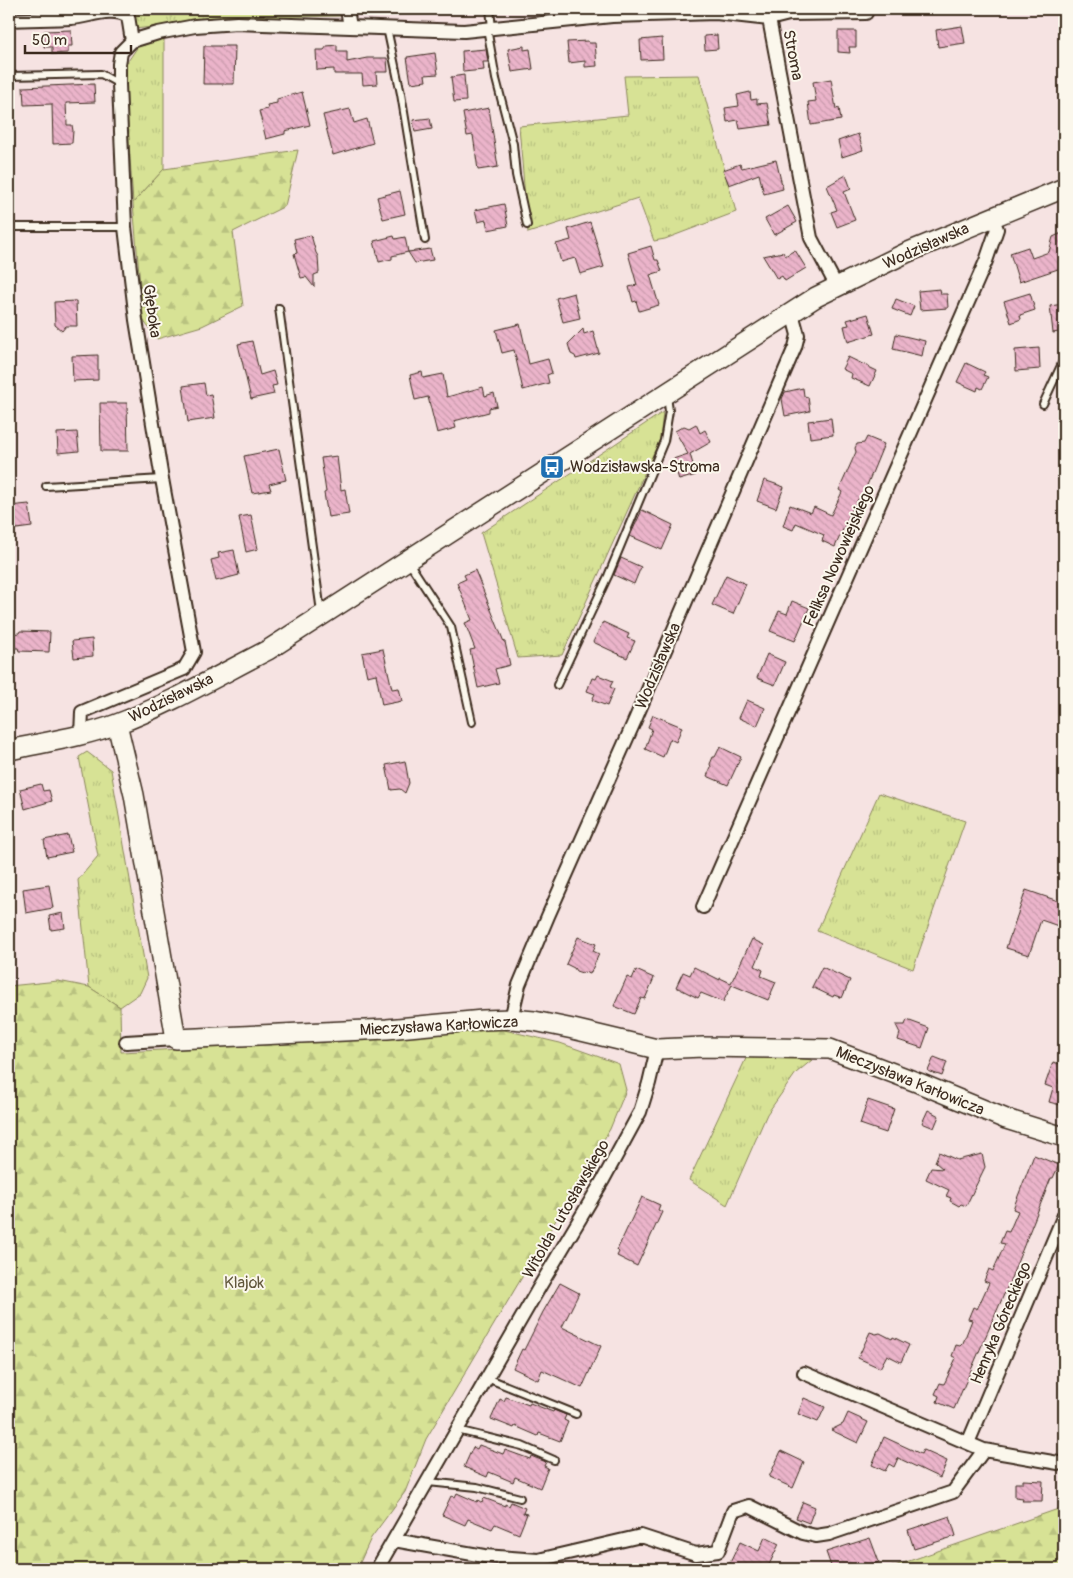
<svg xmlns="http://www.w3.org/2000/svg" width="1073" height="1578" viewBox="0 0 1073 1578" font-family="Pangolin,sans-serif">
<defs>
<pattern id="grass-tufts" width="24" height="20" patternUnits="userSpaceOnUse" patternTransform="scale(1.25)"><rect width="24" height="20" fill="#d7e295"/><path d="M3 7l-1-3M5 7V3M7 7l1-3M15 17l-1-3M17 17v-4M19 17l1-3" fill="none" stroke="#b9c280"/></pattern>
<pattern id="forest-firs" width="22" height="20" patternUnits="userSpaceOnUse" patternTransform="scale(1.25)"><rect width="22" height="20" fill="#d7e295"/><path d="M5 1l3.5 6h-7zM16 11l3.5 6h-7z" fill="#b9c280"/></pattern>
<pattern id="building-back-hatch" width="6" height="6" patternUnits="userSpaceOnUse" patternTransform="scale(1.25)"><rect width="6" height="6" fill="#ebb4ca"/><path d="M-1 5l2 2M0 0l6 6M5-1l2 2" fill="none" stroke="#ca9bad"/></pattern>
</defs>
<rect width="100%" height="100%" fill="#f6e3e2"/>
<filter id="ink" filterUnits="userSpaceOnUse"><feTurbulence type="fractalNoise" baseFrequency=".02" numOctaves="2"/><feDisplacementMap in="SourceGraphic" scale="10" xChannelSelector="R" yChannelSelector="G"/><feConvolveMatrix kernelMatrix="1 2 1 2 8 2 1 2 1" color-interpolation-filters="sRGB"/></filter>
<g filter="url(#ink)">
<path fill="url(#grass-tufts)" stroke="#89865a" d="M122 9H339L340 16 238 18 134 29Z
M164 38V169L133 203 124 67 141 42Z
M699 75 736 212 665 239 654 241 638 198 528 233 519 126 628 115 624 76Z
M663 412 660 439 562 655 518 658 481 533Z
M87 752 111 770 147 978 140 993 120 1007 89 987 78 880 98 856 79 757Z
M879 793 965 821 913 969 817 931Z
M749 1052 812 1060 796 1073 767 1114 727 1205 689 1180Z"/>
<path fill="url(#forest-firs)" stroke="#89865a" d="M298 150 285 206 233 232 243 306 202 326 157 339 143 320 133 203 164 169Z
M58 981 89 987 120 1007 121 1052 398 1038 464 1030 500 1029 560 1043 619 1064 626 1090 610 1129 426 1439 405 1492 371 1538 357 1569H9V986Z
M1064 1507V1569H886Z"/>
<path fill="url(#building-back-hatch)" stroke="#3b2a1e" d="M962 26 965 43 938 47 936 30Z
M71 30 72 46H68V53L52 54V47H44V31Z
M838 31H856V47H849L850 53 838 52Z
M717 35 718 49 705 50 704 36Z
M662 38 663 59 641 60 640 40Z
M588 41 589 43H595L597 66 585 67V61L569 63 567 42Z
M337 45V51H347V62L367 58H387L388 72H376L377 84 363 85 362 74H334V69L317 70 316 50H324L327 46Z
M204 46H235L234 84H203Z
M524 46V50L530 49 533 69 512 72 508 49Z
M486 49 488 62H483L484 70 463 72 462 51Z
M435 53 438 74 425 75 426 81 411 83 407 57Z
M464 75 466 101 454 102 451 77Z
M831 79 836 109 839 108 841 120 811 125 808 102 816 101 813 82Z
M94 84 95 102 66 103 67 125H72L73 131 72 143 53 144 52 104 24 105 23 87Z
M302 92 310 125 285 131V134L266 139 259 111 268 109 267 105 277 103V99Z
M750 92 751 100 757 99V104L767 103 771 125 740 129 738 120 727 122 725 108 739 106 737 95Z
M489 108 498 167 478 170 473 135 467 136 463 113Z
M350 109 354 123 367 119 373 143 333 155 323 115Z
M430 118 432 129 415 132 413 120Z
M858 134 863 150 842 157 838 141Z
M776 160 783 189 764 194 759 174 729 185 723 170 740 164 742 168Z
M846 175 851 189 844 192 855 220 837 227 831 212 837 210 827 186Z
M400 191 405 214 383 219 377 197Z
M504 204 508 226 488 230 486 220 478 222 475 210Z
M788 206 797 222 774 235 765 219Z
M590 222 604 267 580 274 575 258 561 262 556 244 571 240 568 229Z
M1064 232V267L1019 282 1010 253 1028 247 1032 258 1049 252 1053 237Z
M311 235 316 253 318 256 319 273 314 275V287L306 277 301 278 294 254 297 253 294 239Z
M394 236 395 239 405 237 408 252 430 249 433 260 415 263 408 252 392 256V259L379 262 374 241Z
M651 246 655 260H658L662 271 650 275 659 305 639 311 636 301 633 302 629 287 637 285 628 253Z
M795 250 806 268 785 281 782 276 777 279 763 256 783 252 785 256Z
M940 289 941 294H947L948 308 920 310 918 291Z
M574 293 580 318 563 322 556 298Z
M1030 293 1035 310 1020 315 1021 319 1011 323 1004 301Z
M896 299 914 306 910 316 892 309Z
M76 301 77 326H66L62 331 55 325 54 302Z
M1063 304 1064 331 1053 333 1050 306Z
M868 314 874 334 848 342 844 326 849 325 847 320Z
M520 324 529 364 548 359 552 373 547 375 549 383 523 390 514 350 502 353 496 330Z
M583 329 584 334 593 331 599 353 576 359 575 356 571 354 568 344Z
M896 334 925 341 922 356 893 349Z
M252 341 260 375 273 371 277 385 272 386 274 394 251 399 238 344Z
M1039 348 1040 369 1016 371 1015 350Z
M98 355V380L73 381 72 356Z
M848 357 877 371 870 386 851 378 852 374 842 369Z
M966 363 985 372 983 375 988 377 982 389 978 387 977 391 957 382Z
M422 372 423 378 443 374 447 397 483 387 485 396 494 393 497 406 489 408V412L454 421 456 428 437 433 428 397 415 400 410 375Z
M204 383 206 395 211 394 215 418 188 422 183 386Z
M803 388 804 396 808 397 810 411 785 416 782 399 785 392Z
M100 403H127L128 451H101Z
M831 418 833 435 810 438 808 421Z
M696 424 700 433 705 430 711 442 690 454 696 475 679 480 673 459 688 454 675 431 684 426 689 428Z
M77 432 79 451 58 453 57 433Z
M867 437 884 444 861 500 858 499 855 506 854 505 835 547 822 541 824 535 796 523 793 530 783 526 790 505 811 513 814 507 831 515 842 492 839 490 856 452 855 448 857 444 864 443Z
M279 449 286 480 269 484 271 490 252 493 244 456Z
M337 456 341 490 345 489 349 514 328 517 324 493 326 492 321 458Z
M764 480 784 487 776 508 757 501Z
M29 504 32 527 9 530V506Z
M642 510 673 525 662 550 630 536Z
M251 515 258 549 246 552 239 517Z
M234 550 239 575 216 581 211 560 219 558 218 553Z
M621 558 641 567 634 584 614 575Z
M475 570 504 642H505L510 665 495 669 499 683 478 688 470 650 475 649 465 623 472 620 457 583 466 579 464 575Z
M726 575 746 584 733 614 712 605Z
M792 601 809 608 795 641 770 631 779 611 787 614Z
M603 622 629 634 627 638 635 641 627 658 593 642Z
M20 631 50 632 49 652 19 651 18 648H10V634L19 633Z
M92 639 93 656 74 658 72 641Z
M383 649 392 689 399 688 402 701 382 705 376 674 367 676 362 653Z
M767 654 785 662 775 685 757 678Z
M598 675 613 681 610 687 614 689 607 706 592 700 595 694 587 691 592 678 596 679Z
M747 700 765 708 757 726 739 718Z
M653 715 682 727 676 742 670 739 663 757 645 749 652 729 648 727Z
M720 747 741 757 728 785 707 776 711 767 710 764 713 757H715Z
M405 761 409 783 405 793 400 789 391 790 386 765Z
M41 784 43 791 49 790 52 801 25 809 20 789Z
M68 835 72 852 47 857 44 840Z
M49 885 53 908 26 913 23 889Z
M1026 890 1064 903V928L1041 920 1029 955 1006 948Z
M63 913 65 928 51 930 49 916Z
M578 937 596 944 593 951 599 954 590 974 584 972 582 973 576 971 574 968 566 964Z
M752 939 764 945 755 966 763 970 761 976 776 982 768 1000 732 985 723 1002 701 993 698 998 676 987 683 972 690 975 694 967 720 980V978L731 983Z
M822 967 850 980 842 998 834 995 833 997 812 987Z
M636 970 654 978 645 999 641 998 634 1014 614 1006 627 977 632 979Z
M907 1020 929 1028 922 1048 898 1040 900 1033 896 1025H905Z
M934 1057 947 1062 942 1076 928 1071Z
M1053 1062 1064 1065 1058 1083 1064 1085V1106L1049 1102 1053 1088 1045 1085Z
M868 1100 894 1109 886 1133 860 1124Z
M928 1110 939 1116 934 1128 922 1123Z
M939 1152 957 1160 982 1154 985 1167 966 1206 961 1204 959 1206 950 1201 951 1198 946 1196 949 1190 926 1179 931 1168 943 1169 935 1162Z
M1034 1155 1059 1165 1053 1178H1051L1009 1283 954 1409 937 1402 939 1396 935 1394 940 1383 944 1384 946 1380 956 1358 952 1356 956 1345 960 1346 963 1343 972 1320 968 1319 973 1307 977 1309 979 1305 989 1283 984 1281 989 1269 993 1271 1005 1244 1000 1243 1005 1231 1009 1232 1018 1211 1013 1209Z
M642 1197 660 1205 658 1210 662 1212 637 1266 617 1256 619 1252 617 1250Z
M560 1283 579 1293 562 1327 601 1346 582 1388 542 1370 538 1380 513 1368 522 1349 524 1350 543 1312Z
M870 1332 876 1334 880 1333 892 1339 893 1337 909 1345 901 1362 887 1355 880 1368 858 1358Z
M506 1397 529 1405 530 1403 553 1412 554 1410 566 1415 564 1420 568 1422 560 1441 539 1433 538 1436 515 1426 514 1428 491 1419 500 1399 504 1401Z
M804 1398 825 1407 818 1422 798 1414Z
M848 1413 868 1422 858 1443 831 1430 843 1424Z
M884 1437 921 1454 923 1450 947 1461 940 1478 898 1458 894 1467 889 1464 885 1471 872 1465Z
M479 1445 503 1454 505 1450 530 1459 531 1456 546 1462 544 1466 548 1468 540 1488 515 1477 513 1482 489 1472 487 1477 464 1467 473 1447 477 1449Z
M781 1451 804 1462 793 1488 769 1477Z
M1023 1480 1043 1481 1042 1501H1022L1023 1498 1015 1497V1483H1023Z
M457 1493 477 1502 478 1500 482 1503 484 1498 505 1506V1504L509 1506 511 1502 525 1508 523 1513 527 1514 519 1534 495 1524 492 1529 468 1519 465 1525 442 1515 451 1496 455 1497Z
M803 1502 815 1507 809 1523 796 1518Z
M950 1516 956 1536 914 1549 908 1530Z
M765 1537 779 1544 767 1569H727L740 1542 759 1551Z
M870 1538 879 1562 859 1569H832L826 1552Z"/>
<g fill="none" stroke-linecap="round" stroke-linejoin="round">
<defs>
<path id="lane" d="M490 9 492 28
M387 28 401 94 425 240
M487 28 496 79 513 144 516 175 527 225
M9 76 101 74 119 84
M9 227H125
M279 308 321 612
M1043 404 1064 359
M46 486 162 479
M408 561 451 627 472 722
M557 685 608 576 664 441 669 411 667 396
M487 1378 576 1414
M457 1430 522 1446 554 1460
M428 1482 477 1487 520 1498"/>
<path id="street" d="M347 9 350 27 464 31 612 16 716 13 769 19 811 238 837 287
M769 19 789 14 866 13V9
M9 20C29 19 50 19 71 18 89 17 111 6 128 16L132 41
M81 735 82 712 184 669 194 652 162 479 136 320 125 227 119 84V64L121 52 132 41 158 33 195 26 237 23 350 27
M703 907 986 261 997 229 992 217
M511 1019 519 985 548 916 635 720 795 347 798 335 792 313
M126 1042 176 1039
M804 1373 984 1450 1064 1464
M968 1443 1064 1215
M394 1540 484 1556 538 1560 641 1536 696 1554 718 1551 733 1511 749 1506 803 1533 816 1536 829 1534 953 1492 984 1450
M377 1569 540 1286 603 1180 640 1112 649 1083 657 1049"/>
<path id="secondary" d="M117 724 134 795 176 1039 387 1029 483 1020 511 1019 534 1021 573 1029 657 1049 703 1047 830 1049 919 1083 1006 1119 1064 1137
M9 750C45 742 82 737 117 724 168 705 219 675 268 650L816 297 906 253 1064 188"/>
</defs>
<use href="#lane" stroke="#3b2a1e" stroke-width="10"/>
<use href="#street" stroke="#3b2a1e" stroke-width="16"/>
<use href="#secondary" stroke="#3b2a1e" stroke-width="22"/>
<path stroke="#3b2a1e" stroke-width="2.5" stroke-dasharray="5 4" stroke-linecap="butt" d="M877 13 959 12"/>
<use href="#lane" stroke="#fbf7ec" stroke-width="6"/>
<use href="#street" stroke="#fbf7ec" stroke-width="12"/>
<use href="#secondary" stroke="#fbf7ec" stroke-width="19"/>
</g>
</g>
<defs>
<symbol id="bus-square" viewBox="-11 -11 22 22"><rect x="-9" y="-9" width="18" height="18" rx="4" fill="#1f6fb2" stroke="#fbf7ec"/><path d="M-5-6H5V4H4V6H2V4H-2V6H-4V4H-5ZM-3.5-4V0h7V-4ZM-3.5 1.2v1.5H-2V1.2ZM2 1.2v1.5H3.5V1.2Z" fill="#fff"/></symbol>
</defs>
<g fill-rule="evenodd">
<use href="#bus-square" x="538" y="453" width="28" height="28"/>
</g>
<g text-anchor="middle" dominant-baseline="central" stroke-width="4" stroke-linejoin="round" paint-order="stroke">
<g font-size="16" fill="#3b2a1e" stroke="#fbf7ec">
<text transform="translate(793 55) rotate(79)">Stroma</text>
<text transform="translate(926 246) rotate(-24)">Wodzisławska</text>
<text transform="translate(152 311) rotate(82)">Głęboka</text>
<text transform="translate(839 556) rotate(-66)">Feliksa Nowowiejskiego</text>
<text transform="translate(658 666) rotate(-67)">Wodzisławska</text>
<text transform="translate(171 698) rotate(-26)">Wodzisławska</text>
<text transform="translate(439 1026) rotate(-3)">Mieczysława Karłowicza</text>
<text transform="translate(910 1081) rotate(22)">Mieczysława Karłowicza</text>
<text transform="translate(566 1209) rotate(-60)">Witolda Lutosławskiego</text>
<text transform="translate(1001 1323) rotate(-67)">Henryka Góreckiego</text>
</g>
<g font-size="16" fill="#3b2a1e" stroke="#fbf7ec" text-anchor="start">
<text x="570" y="467">Wodzisławska-Stroma</text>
</g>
<g font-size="16" fill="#62583c" stroke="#fbf7ec">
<text x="244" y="1283">Klajok</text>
</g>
</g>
<rect width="1073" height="1578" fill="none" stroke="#fbf7ec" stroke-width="30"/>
<rect x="15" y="15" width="1043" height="1548" fill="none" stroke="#3b2a1e" stroke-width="2" filter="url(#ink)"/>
<path d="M25 45v8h106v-8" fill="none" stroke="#3b2a1e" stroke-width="2.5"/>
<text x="32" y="45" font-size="15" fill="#3b2a1e" stroke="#fbf7ec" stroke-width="4" paint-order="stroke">50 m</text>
</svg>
